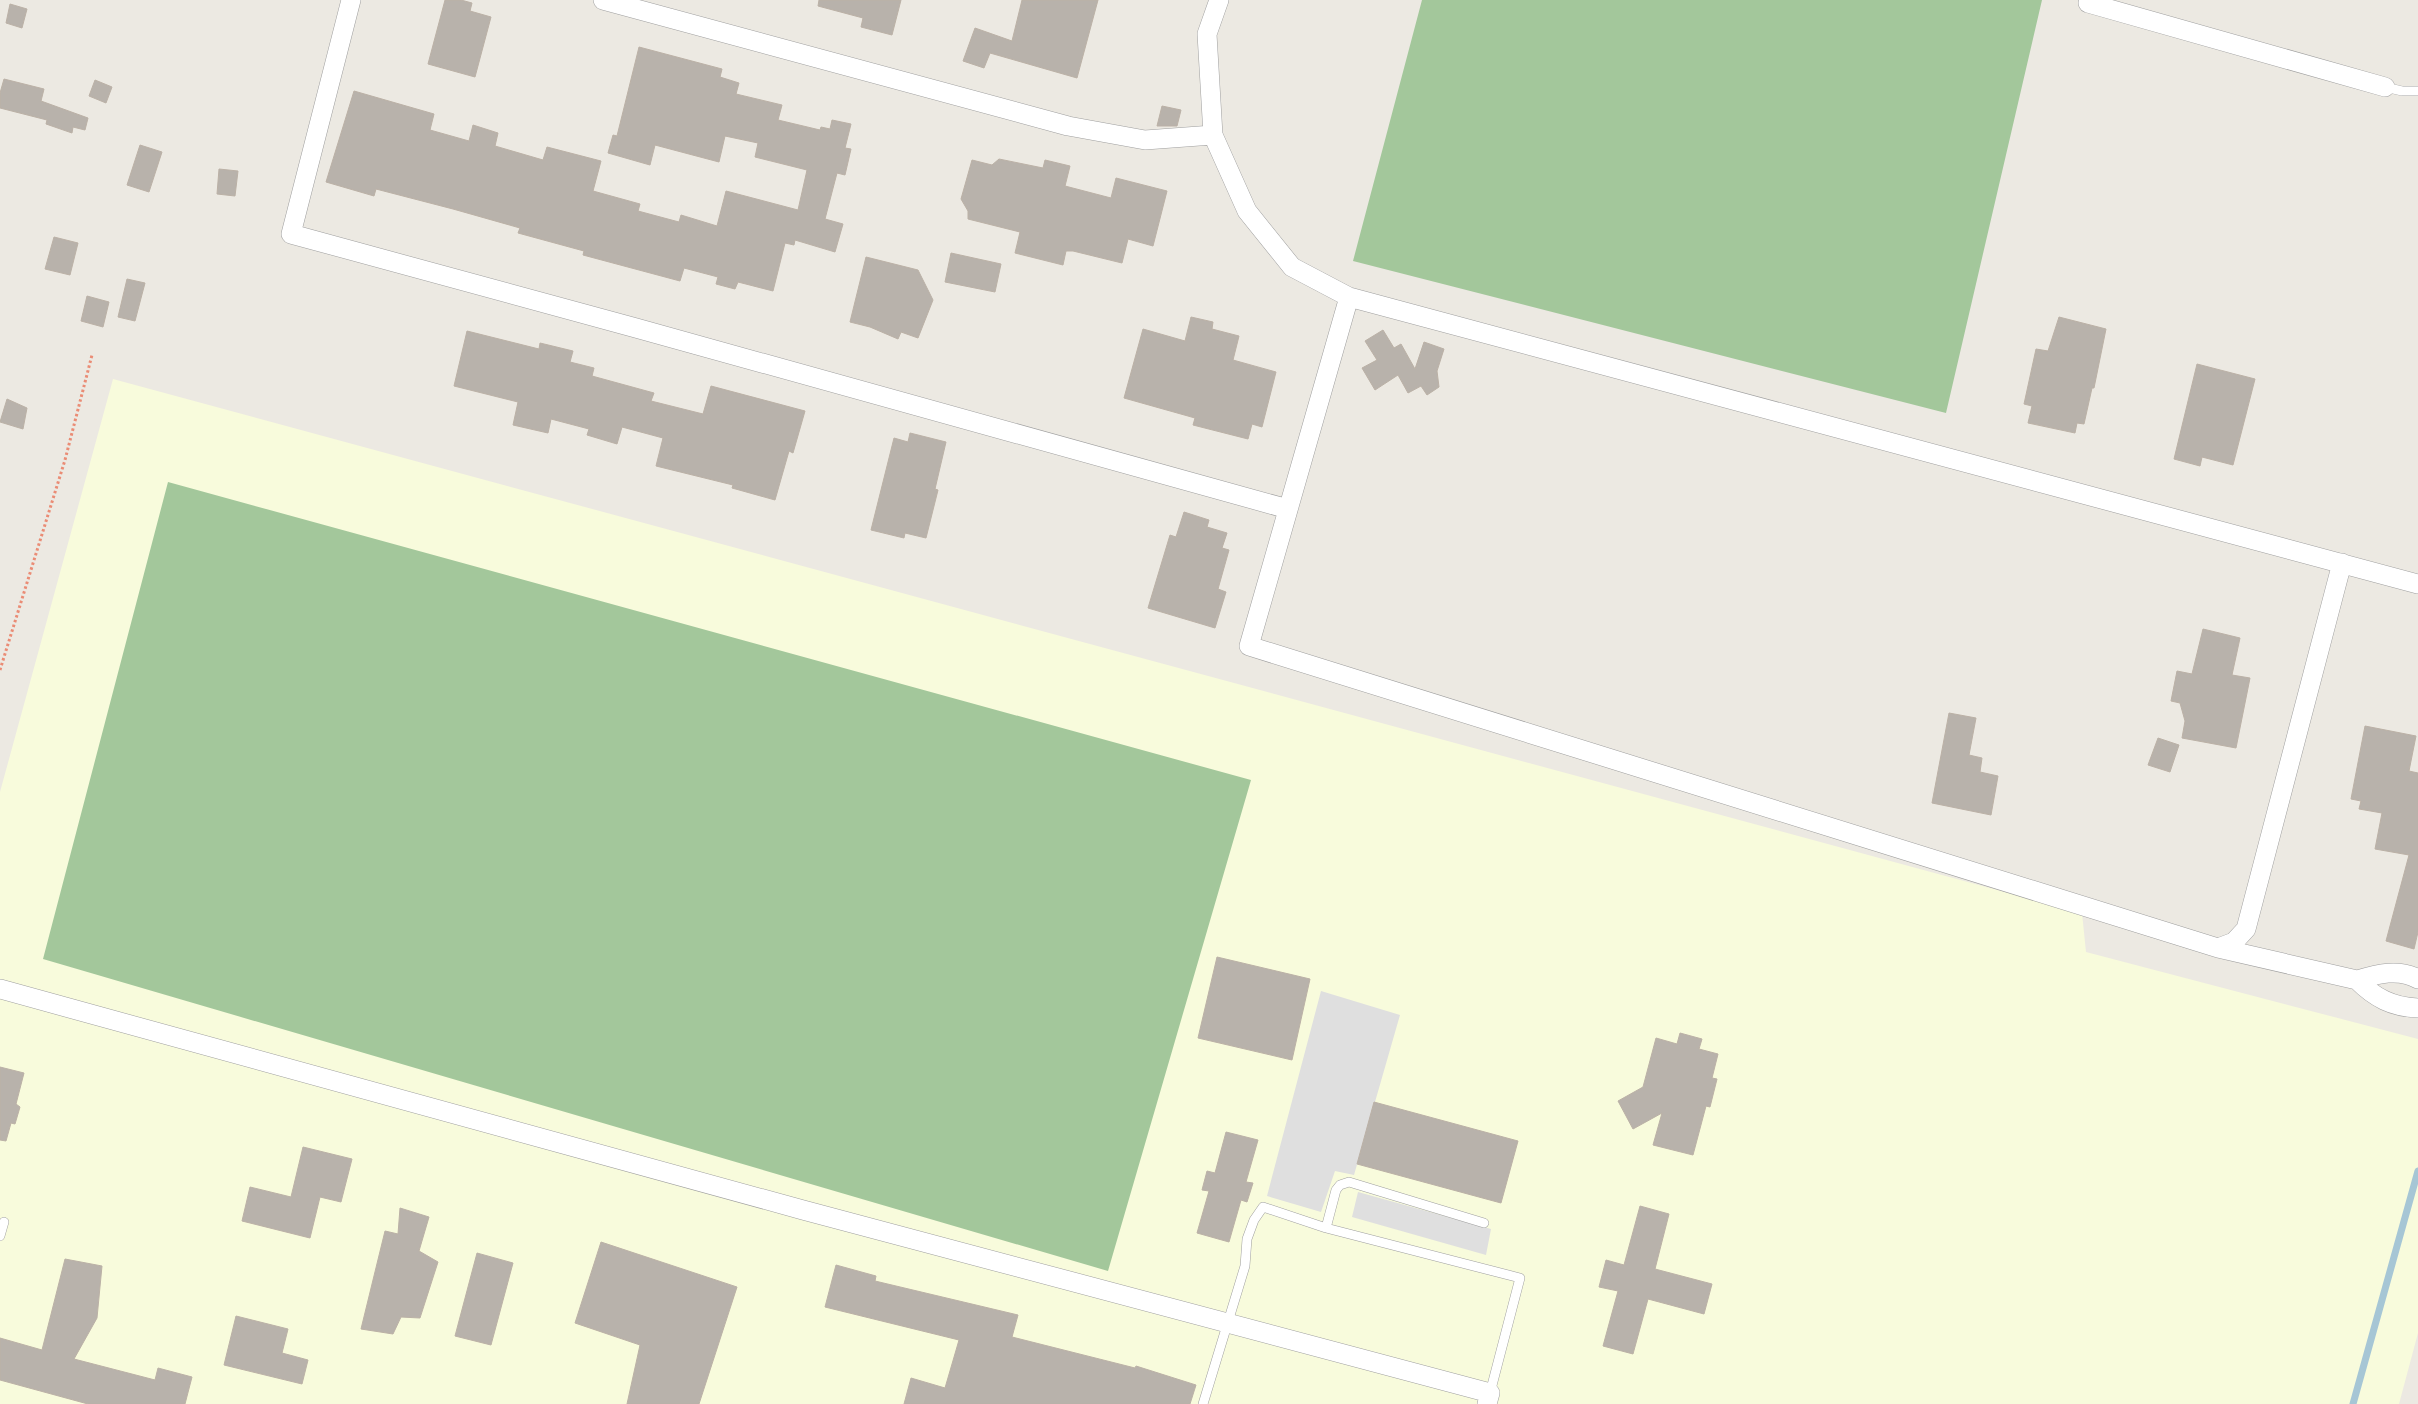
<svg xmlns="http://www.w3.org/2000/svg" width="2418" height="1404" viewBox="0 0 2418 1404" font-family="'PT Sans',sans-serif">
<rect width="100%" height="100%" fill="#ece9e2"/>
<path fill="#f8fbdc" d="M113 379 2082 913 2086 952 2418 1039V1333L2399 1404H0V792Z"/>
<path fill="#a3c79b" d="M1422 0H2042L1946 413 1353 261Z
M168 482 1251 780 1108 1271 43 959Z"/>
<path fill="#dfdfdf" d="M1321 991 1400 1015 1354 1175 1335 1171 1321 1212 1267 1196Z
M1358 1192 1491 1229 1486 1255 1352 1217Z"/>
<g fill="none" stroke-linecap="round" stroke-linejoin="round">
<path stroke="#a6c6d5" stroke-width="7" d="M2353 1404 2418 1171"/>
</g>
<path fill="#b8b2ab" stroke="#bbb1a6" d="M445 0H461L472 3 470 11 491 17 475 77 428 64Z
M819 0H901L892 35 861 27 863 18 818 6Z
M1022 0H1098L1077 78 990 53 984 68 963 61 975 28 1012 41Z
M10 4 27 9 22 28 6 23Z
M639 47 722 69 720 77 739 83 736 94 782 105 778 120 820 130 821 127 830 129 832 120 851 124 845 148 851 149 845 175 837 173 825 219 843 224 835 252 795 240 794 245 785 243 773 291 738 282 735 289 716 284 718 277 684 268 680 281 583 255 584 251 518 233 520 228 453 209 376 189 374 196 326 182 354 91 434 114 430 130 469 141 473 125 498 133 495 146 543 160 547 147 601 161 593 191 640 204 638 211 679 222 681 215 717 226 726 191 798 210 807 170 755 157 758 143 725 136 719 162 655 145 650 165 608 153 613 135 617 136Z
M4 79 44 89 41 101 88 118 85 130 73 127 72 133 46 124 47 120 0 108V93Z
M95 80 112 87 106 103 89 96Z
M1162 106 1181 110 1177 126H1157Z
M140 145 162 152 149 192 127 185Z
M999 159 1043 168 1045 160 1070 166 1065 186 1111 198 1116 178 1167 191 1153 246 1128 239 1122 263 1073 251H1066L1063 265 1015 253 1020 232 968 219V211L961 199 972 160 992 165Z
M219 169 238 171 235 196 217 194Z
M54 237 78 243 70 275 45 269Z
M951 253 1001 264 995 292 945 282Z
M866 257 918 270 933 300 918 338 901 332 898 339 870 327 850 322Z
M127 279 145 283 135 321 118 317Z
M87 296 109 302 103 327 81 321Z
M1191 317 1213 322 1212 329 1239 336 1233 360 1276 372 1262 427 1252 424 1248 439 1193 425 1195 418 1124 398 1143 329 1185 341Z
M2059 317 2106 329 2094 388H2092L2084 424 2077 423 2075 433 2028 423 2032 406 2024 404 2036 349 2048 351Z
M1383 330 1394 348 1401 344 1415 369 1424 342 1444 349 1437 371 1439 387 1427 395 1421 386 1408 393 1398 375 1375 390 1362 368 1377 360 1365 341Z
M467 331 539 349 540 343 573 351 570 362 594 368 592 376 654 393 651 401 703 414 711 386 805 411 793 453 789 451 775 500 732 488 733 485 656 466 663 438 622 427 617 444 587 435 589 429 551 419 548 433 513 425 518 402 454 386Z
M2197 364 2255 379 2233 465 2202 457 2200 466 2174 459Z
M7 399 27 408 23 429 0 422Z
M910 433 946 442 935 489 938 490 926 538 905 533 904 538 871 530 894 438 908 442Z
M1184 512 1209 520 1207 527 1227 533 1222 548 1229 550 1218 589 1226 592 1215 628 1148 608 1170 535 1176 537Z
M2203 629 2240 638 2232 675 2250 678 2236 748 2182 738 2185 721 2180 703 2171 701 2177 671 2192 674Z
M1949 713 1976 718 1969 755 1982 758 1980 772 1998 776 1991 815 1932 803Z
M2365 726 2416 736 2409 771 2418 773V932L2414 949 2386 941 2409 855 2375 849 2382 813 2359 809 2361 801 2351 799Z
M2158 738 2179 745 2170 772 2148 765Z
M1217 957 1310 979 1292 1060 1198 1038Z
M1680 1033 1702 1039 1699 1049 1718 1054 1712 1078 1717 1079 1710 1107 1706 1106 1693 1155 1653 1145 1662 1113 1633 1129 1618 1101 1643 1087 1656 1038 1677 1044Z
M0 1067 24 1073 16 1104 20 1107 15 1124 11 1123 6 1141 0 1140Z
M1374 1102 1518 1141 1501 1203 1357 1164Z
M1226 1132 1258 1140 1246 1182 1253 1183 1247 1202 1241 1200 1229 1242 1197 1233 1209 1191 1202 1190 1207 1171 1215 1173Z
M303 1147 352 1159 341 1202 320 1197 310 1238 242 1221 250 1187 291 1197Z
M1640 1206 1669 1214 1655 1269 1712 1284 1704 1314 1648 1299 1633 1354 1603 1346 1618 1291 1599 1287 1606 1260 1624 1265Z
M400 1208 429 1217 419 1251 438 1262 420 1318 401 1317 393 1334 361 1329 385 1231 398 1234Z
M601 1242 737 1287 699 1404H627L640 1345 575 1323Z
M477 1253 513 1263 491 1345 455 1336Z
M65 1259 102 1266 97 1318 74 1359 155 1380 158 1368 192 1377 185 1404H88L0 1380V1338L42 1350Z
M836 1265 876 1276 875 1281 1018 1315 1012 1337 1135 1368 1136 1366 1196 1385 1190 1404H904L911 1378 945 1388 959 1340 825 1307Z
M236 1316 288 1329 282 1353 308 1360 302 1384 224 1365Z"/>
<g fill="none" stroke-linecap="round" stroke-linejoin="round">
<defs>
<path id="service" d="M2385 87 2402 91H2418
M1326 1228 1336 1190 1340 1185 1349 1182 1484 1223
M0 1236 4 1222
M1203 1404 1245 1266 1247 1239 1254 1220 1263 1207 1326 1228 1520 1278 1490 1393"/>
<path id="minor" d="M351 0 291 234 636 328 1288 509
M603 0 1068 126 1145 140 1213 135
M1219 0 1207 34 1213 135 1247 211 1292 267 1349 297 2418 584
M2089 0 2088 3 2385 87
M1349 297 1249 646 2218 948 2234 942 2246 929 2342 563
M2218 948 2357 980C2375 998 2392 1007 2418 1008
M2357 980C2377 974 2399 968 2418 979
M0 989 803 1210 1490 1393 1487 1404"/>
</defs>
<use href="#service" stroke="#9f9f9f" stroke-width="10"/>
<use href="#minor" stroke="#9f9f9f" stroke-width="20"/>
<path stroke="#ea8c75" stroke-width="3" stroke-dasharray="2.5 2.5" stroke-linecap="butt" d="M0 670 65 460 92 355"/>
<use href="#service" stroke="#fff" stroke-width="9"/>
<use href="#minor" stroke="#fff" stroke-width="19"/>
</g>
</svg>
